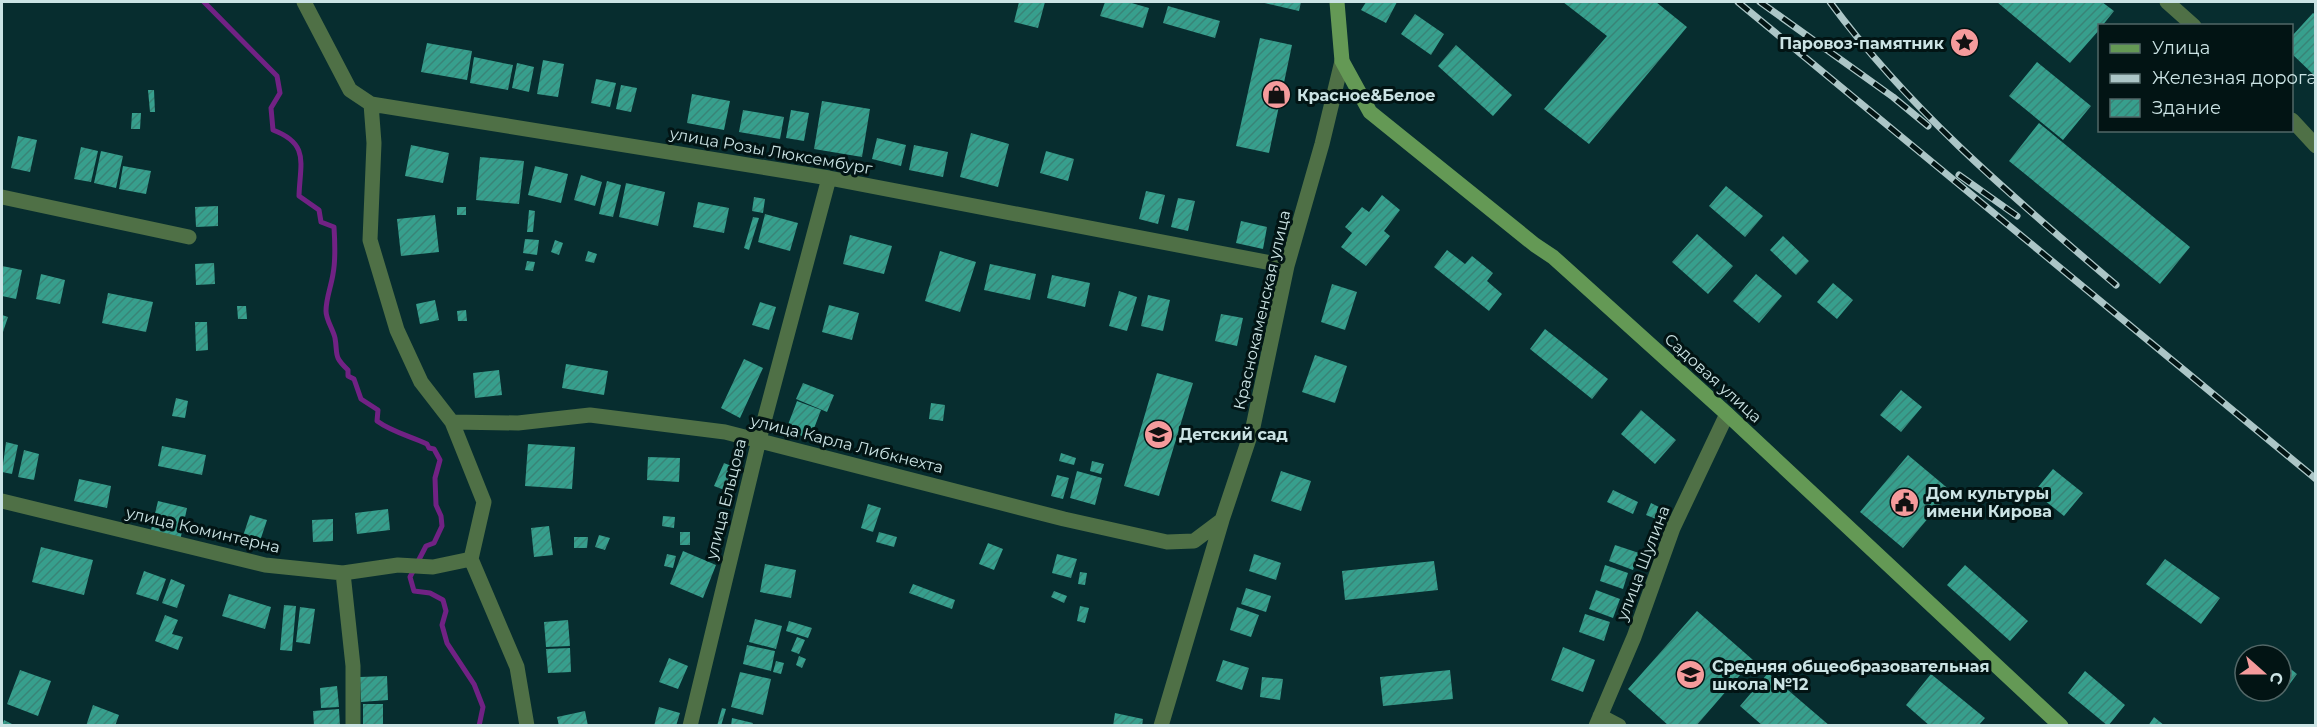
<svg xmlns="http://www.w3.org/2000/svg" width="2317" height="727" viewBox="0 0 2317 727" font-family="Montserrat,sans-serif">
<defs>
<pattern id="building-hatch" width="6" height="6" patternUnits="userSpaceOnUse" patternTransform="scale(1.5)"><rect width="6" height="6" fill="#379f8d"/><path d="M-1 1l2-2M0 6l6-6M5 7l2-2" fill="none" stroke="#398477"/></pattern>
</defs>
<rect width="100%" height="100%" fill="#072d2f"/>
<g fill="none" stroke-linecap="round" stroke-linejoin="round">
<path stroke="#712284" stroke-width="5" d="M204 2 277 76 280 93 271 108 273 130C310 144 300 163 299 196L319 210 321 222 334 227C335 243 336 259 333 274 331 287 326 298 326 311 326 320 333 329 335 338 338 355 333 356 348 370V376L354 379 361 399 378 410 377 421C392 432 410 436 427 444L429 448 434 449 440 460 435 478 436 505 441 516 442 526 434 543 426 546 410 577 414 591 430 593 443 600 446 611 442 625 447 643 474 684 483 707 479 726"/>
</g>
<path fill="url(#building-hatch)" d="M1019 2H1045L1038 28 1014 22Z
M1105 2H1128L1149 8 1143 28 1100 16Z
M1260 2H1301L1299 11Z
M1366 2H1397L1386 23 1361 10Z
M1563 2H1656L1687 27 1589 144 1544 109 1607 36Z
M1997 2H2102L2114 11 2102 26H2100V29L2070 63Z
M1168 6 1220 21 1215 38 1163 23Z
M2313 13 2316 15V77L2292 54V36Z
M1415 14 1444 34 1431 55 1401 34Z
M1260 38 1292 45 1269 153 1236 146Z
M427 43 472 51 467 80 421 72Z
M1456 45 1512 95 1493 116 1438 66Z
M474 57 513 65 508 90 470 83Z
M543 60 564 64 558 97 537 94Z
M2037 62 2091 106 2063 140 2009 96Z
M517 63 534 67 529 92 512 88Z
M596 79 616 83 610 107 591 103Z
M621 85 637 88 631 112 616 109Z
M148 90H154L155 112H150Z
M692 94 730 101 724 130 687 123Z
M822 101 870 109 862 157 814 149Z
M743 110 784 117 780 139 739 132Z
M791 110 809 113 804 141 786 138Z
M132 113H141L140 129H131Z
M2039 123 2190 247 2160 284 2009 161Z
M971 133 1009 144 998 187 960 177Z
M18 136 37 140 30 172 11 168Z
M877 138 906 145 901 166 872 159Z
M411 145 449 153 443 183 405 176Z
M914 145 948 152 943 177 909 170Z
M81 147 98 151 91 182 74 179Z
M101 151 123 156 116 188 94 183Z
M1046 151 1074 159 1068 181 1040 173Z
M480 157 524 161 519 204 476 200Z
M123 166 151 171 146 194 119 189Z
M535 166 568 174 561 203 528 195Z
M581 175 602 182 595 206 574 200Z
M607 181 621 185 613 217 599 214Z
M626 183 665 192 658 226 619 217Z
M1726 186 1763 216 1745 237 1709 206Z
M1146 191 1165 195 1158 224 1139 219Z
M1382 195 1400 210 1384 231 1390 236 1366 266 1341 247 1352 233 1345 227 1362 207 1369 212Z
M754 197 765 199 763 213 752 211Z
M1178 198 1195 201 1188 231 1171 227Z
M698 202 729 208 724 233 693 227Z
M218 206V226L196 227 195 207Z
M457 207H466V215H457Z
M529 210 535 211 533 232H527Z
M765 214 798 223 790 251 758 242Z
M435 215 439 252 401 256 397 219Z
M753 217 759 218 749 250 744 248Z
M1241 221 1267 227 1263 249 1236 243Z
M1697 234 1733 266 1708 294 1672 262Z
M850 235 892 246 884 274 843 264Z
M1783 236 1809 261 1796 275 1770 250Z
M525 239 539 240 537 255 523 253Z
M555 240 563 243 559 255 551 252Z
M1447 250 1465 264 1472 256 1493 273 1487 281 1502 294 1489 311 1434 267Z
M588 251 597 254 594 263 585 261Z
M940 251 976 262 960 312 925 301Z
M527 261 535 262 533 271 525 270Z
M214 263 215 284 196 285 195 264Z
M990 264 1036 274 1030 300 984 290Z
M2 266 22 270 16 299 2 296Z
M41 274 65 280 60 304 36 299Z
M1756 274 1782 296 1759 323 1733 301Z
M1052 275 1090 283 1085 307 1047 298Z
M1833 283 1853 300 1837 319 1817 302Z
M1332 284 1357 292 1345 330 1321 322Z
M1119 291 1137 297 1127 331 1109 326Z
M108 293 153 302 146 332 102 323Z
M1148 295 1170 300 1163 331 1141 326Z
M435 300 439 320 420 324 416 304Z
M760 302 776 307 769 330 752 325Z
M829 305 859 313 852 340 822 332Z
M237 306H246L247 319H238Z
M466 310 467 321H458L457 311Z
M1221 314 1243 318 1237 346 1215 341Z
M2 315 8 317 3 332 2 331Z
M195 322H207L208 350 196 351Z
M1545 329 1608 379 1592 399 1530 349Z
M1315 355 1347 366 1335 403 1302 392Z
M744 359 763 368 740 418 721 408Z
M566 364 608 371 604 395 562 388Z
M499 370 502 395 475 398 473 373Z
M1157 373 1193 383 1159 496 1124 486Z
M803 383 834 395 827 412 796 399Z
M1901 390 1922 407 1901 432 1880 415Z
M176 398 188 401 185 418 172 416Z
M797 401 821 410 810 439 786 430Z
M931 403 945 405 943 421 929 419Z
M1641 410 1676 440 1655 464 1621 434Z
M6 442 18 445 12 474 2 472Z
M528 444 575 447 572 489 525 486Z
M162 446 206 455 202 475 158 466Z
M24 450 39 454 34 480 18 477Z
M1061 453 1076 458 1074 465 1059 461Z
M1908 455 1951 491 1903 548 1860 512Z
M648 457 680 458 679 482 647 480Z
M1092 461 1104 464 1101 474 1090 471Z
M724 463 741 470 732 493 714 486Z
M2053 469 2083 493 2064 516 2034 492Z
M1077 471 1102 478 1095 505 1070 498Z
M1281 471 1311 481 1301 511 1271 501Z
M1057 475 1069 478 1063 499 1051 496Z
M79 479 111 486 107 508 74 501Z
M1613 490 1638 502 1633 514 1607 502Z
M158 501 187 508 180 541 150 534Z
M1651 503 1661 508 1656 519 1646 515Z
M868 504 881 508 873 532 861 528Z
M388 509 390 530 357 534 355 513Z
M250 515 267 520 259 544 242 539Z
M663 516 675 517 674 528 662 526Z
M333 519V541L313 542 312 520Z
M549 526 553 555 534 557 531 528Z
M680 532H690V545H680Z
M879 532 897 537 894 547 876 542Z
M599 535 610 538 605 550 595 547Z
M574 537H588L587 548H574Z
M988 543 1003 549 994 570 979 564Z
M1615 545 1639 553 1633 570 1609 561Z
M41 547 93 560 84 595 32 582Z
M683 551 716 565 703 598 670 584Z
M667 554 676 556 673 568 664 566Z
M1057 554 1077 559 1071 578 1052 573Z
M1254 554 1281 563 1276 580 1249 571Z
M2165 559 2220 598 2201 624 2146 584Z
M1434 561 1438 590 1345 600 1342 571Z
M765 564 796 570 791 598 760 592Z
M1605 565 1628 573 1623 589 1600 581Z
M1965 565 2028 621 2010 641 1947 585Z
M144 571 166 579 158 601 136 594Z
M1080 572 1087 573 1085 585 1078 584Z
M171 579 185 585 177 608 162 603Z
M913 584 955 600 952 609 909 593Z
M1246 588 1271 596 1266 612 1241 604Z
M1596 590 1620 599 1613 618 1589 609Z
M1054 591 1067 596 1064 603 1051 597Z
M229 594 271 607 265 629 222 616Z
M284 605 296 606 292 651 280 650Z
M1080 606 1089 608 1085 623 1077 621Z
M300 607 315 609 310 644 296 642Z
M1237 607 1259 615 1251 637 1230 630Z
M1697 611 1753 660 1696 726H1669L1628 689Z
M1585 614 1610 622 1604 641 1579 632Z
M165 615 178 620 172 634 183 637 178 650 155 641Z
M755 619 782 626 776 649 749 642Z
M568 620 570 646 546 647 544 622Z
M789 621 812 628 808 638 786 631Z
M797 637 805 640 799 654 791 651Z
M747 645 775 651 771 671 743 664Z
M1563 647 1595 660 1583 692 1551 680Z
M570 648 571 672 548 673 546 649Z
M799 656 806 659 802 668 796 665Z
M669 658 688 666 678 689 659 682Z
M1223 660 1249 668 1242 690 1216 681Z
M776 661 784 663 781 674 773 672Z
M2283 663 2297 674 2286 689 2281 685V665Z
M20 670 51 681 38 716 7 704Z
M1450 670 1453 699 1383 706 1380 677Z
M2085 671 2125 705 2108 726 2068 693Z
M740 672 771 679 763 715 731 707Z
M1768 673 1830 726H1763L1740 706Z
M1931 674 1985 718 1978 726H1930L1906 705Z
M387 676 388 700 361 702 360 677Z
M1262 677 1283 679 1280 700 1260 697Z
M337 686 339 707 321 708 320 688Z
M363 704H383V726H363Z
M93 705 119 715 115 726H86Z
M659 707 680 713 676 726H654Z
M722 708 726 709 721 726H717Z
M339 709 340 726H314L313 711Z
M585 711 588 726H559L557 717Z
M1115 713 1143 719 1142 726H1113Z
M2154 717 2165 726H2148Z
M732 718 753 723 752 726H731Z
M4 720 16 726H2Z"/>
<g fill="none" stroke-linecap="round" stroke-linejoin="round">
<path stroke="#4f7046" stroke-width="15" d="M304 2 350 90 371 104 829 178 1287 266
M2167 2 2194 26
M371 104 374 143 370 240 397 330 421 382 452 422 484 502 471 559 517 667 527 726
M2292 120 2316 146
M2 197 189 237
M452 422 518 423 590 415 725 432 1064 519 1167 542 1194 541 1222 520
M2 501 265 565 343 573 398 565 433 567 471 559
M343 573 353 666V726
M1600 716 1619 726
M690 726 759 440 829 178
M1161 726 1222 520 1253 427 1287 266 1322 144 1342 61
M1596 726 1634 637 1673 528 1727 414"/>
<path stroke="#649955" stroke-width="15" d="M1337 2 1342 61 1370 112 1535 245 1553 257 1727 414 2061 726"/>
<defs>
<path id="rail" d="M1738 2 2316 479
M1760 2 1893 97 1928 126
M1830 2C1910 111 2014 198 2116 285
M1959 175 2017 216"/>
</defs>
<use href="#rail" stroke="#acc6c7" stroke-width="7"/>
<use href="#rail" stroke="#021414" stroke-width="4.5" stroke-dasharray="14" stroke-linecap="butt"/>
</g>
<defs>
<symbol id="sight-disc" viewBox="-11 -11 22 22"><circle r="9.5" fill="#f59b9c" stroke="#021414"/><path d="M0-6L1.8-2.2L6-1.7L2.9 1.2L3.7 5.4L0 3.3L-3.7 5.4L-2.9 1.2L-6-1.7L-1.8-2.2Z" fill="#111"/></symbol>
<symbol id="shop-disc" viewBox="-11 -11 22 22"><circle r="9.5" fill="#f59b9c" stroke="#021414"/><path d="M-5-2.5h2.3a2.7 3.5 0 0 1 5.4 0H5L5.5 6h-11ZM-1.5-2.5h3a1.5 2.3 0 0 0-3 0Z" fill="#111"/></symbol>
<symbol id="school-disc" viewBox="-11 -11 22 22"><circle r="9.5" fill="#f59b9c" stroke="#021414"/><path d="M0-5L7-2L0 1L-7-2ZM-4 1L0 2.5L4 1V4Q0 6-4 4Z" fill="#111"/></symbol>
<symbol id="civic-disc" viewBox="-11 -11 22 22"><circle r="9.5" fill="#f59b9c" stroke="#021414"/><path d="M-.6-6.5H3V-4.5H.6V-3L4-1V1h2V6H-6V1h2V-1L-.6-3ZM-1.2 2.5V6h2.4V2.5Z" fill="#111"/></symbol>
</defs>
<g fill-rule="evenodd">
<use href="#sight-disc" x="1948" y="26" width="33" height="33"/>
<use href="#shop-disc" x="1260" y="78" width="33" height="33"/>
<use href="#school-disc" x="1142" y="418" width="33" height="33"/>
<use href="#civic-disc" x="1888" y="486" width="33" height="33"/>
<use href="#school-disc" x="1674" y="658" width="33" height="33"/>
</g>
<g text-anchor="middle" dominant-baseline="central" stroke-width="6" stroke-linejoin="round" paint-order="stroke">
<g font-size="16" font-weight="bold" fill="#cbe3e4" stroke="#021414" text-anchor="start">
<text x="1944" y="43" text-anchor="end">Паровоз-памятник</text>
<text x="1297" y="95">Красное&amp;Белое</text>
<text x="1179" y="434">Детский сад</text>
<text x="1926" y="493">Дом культуры<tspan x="1926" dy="18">имени Кирова</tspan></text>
<text x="1712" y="666">Средняя общеобразовательная<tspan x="1712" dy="18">школа №12</tspan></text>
</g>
<g font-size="16" fill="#cbe3e4" stroke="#021414">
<text transform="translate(771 151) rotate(10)">улица Розы Люксембург</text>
<text transform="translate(1262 310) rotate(-77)">Краснокаменская улица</text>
<text transform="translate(1713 378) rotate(42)">Садовая улица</text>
<text transform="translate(847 444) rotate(14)">улица Карла Либкнехта</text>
<text transform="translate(726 499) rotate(-76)">улица Ельцова</text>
<text transform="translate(203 530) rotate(13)">улица Коминтерна</text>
<text transform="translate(1643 563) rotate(-69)">улица Шулина</text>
</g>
</g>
<rect width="2317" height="727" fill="none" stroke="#cbe3e4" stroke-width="6"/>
<rect x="2098" y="24" width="195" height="108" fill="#021414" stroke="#526767" stroke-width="1.5"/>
<rect x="2110" y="44" width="30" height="9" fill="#649955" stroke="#526767" stroke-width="1.5"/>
<text x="2152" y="54" font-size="18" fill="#cbe3e4">Улица</text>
<rect x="2110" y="74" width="30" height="9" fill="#acc6c7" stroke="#526767" stroke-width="1.5"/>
<text x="2152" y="84" font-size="18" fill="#cbe3e4">Железная дорога</text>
<rect x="2110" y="99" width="30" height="18" fill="url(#building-hatch)" stroke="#526767" stroke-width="1.5"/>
<text x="2152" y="114" font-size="18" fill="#cbe3e4">Здание</text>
<g transform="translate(2263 673) rotate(111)"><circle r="28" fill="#021414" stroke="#526767" stroke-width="1.5"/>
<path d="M0-4.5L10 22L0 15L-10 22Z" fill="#f59b9c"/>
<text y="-9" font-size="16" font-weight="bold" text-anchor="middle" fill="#cbe3e4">С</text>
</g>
</svg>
